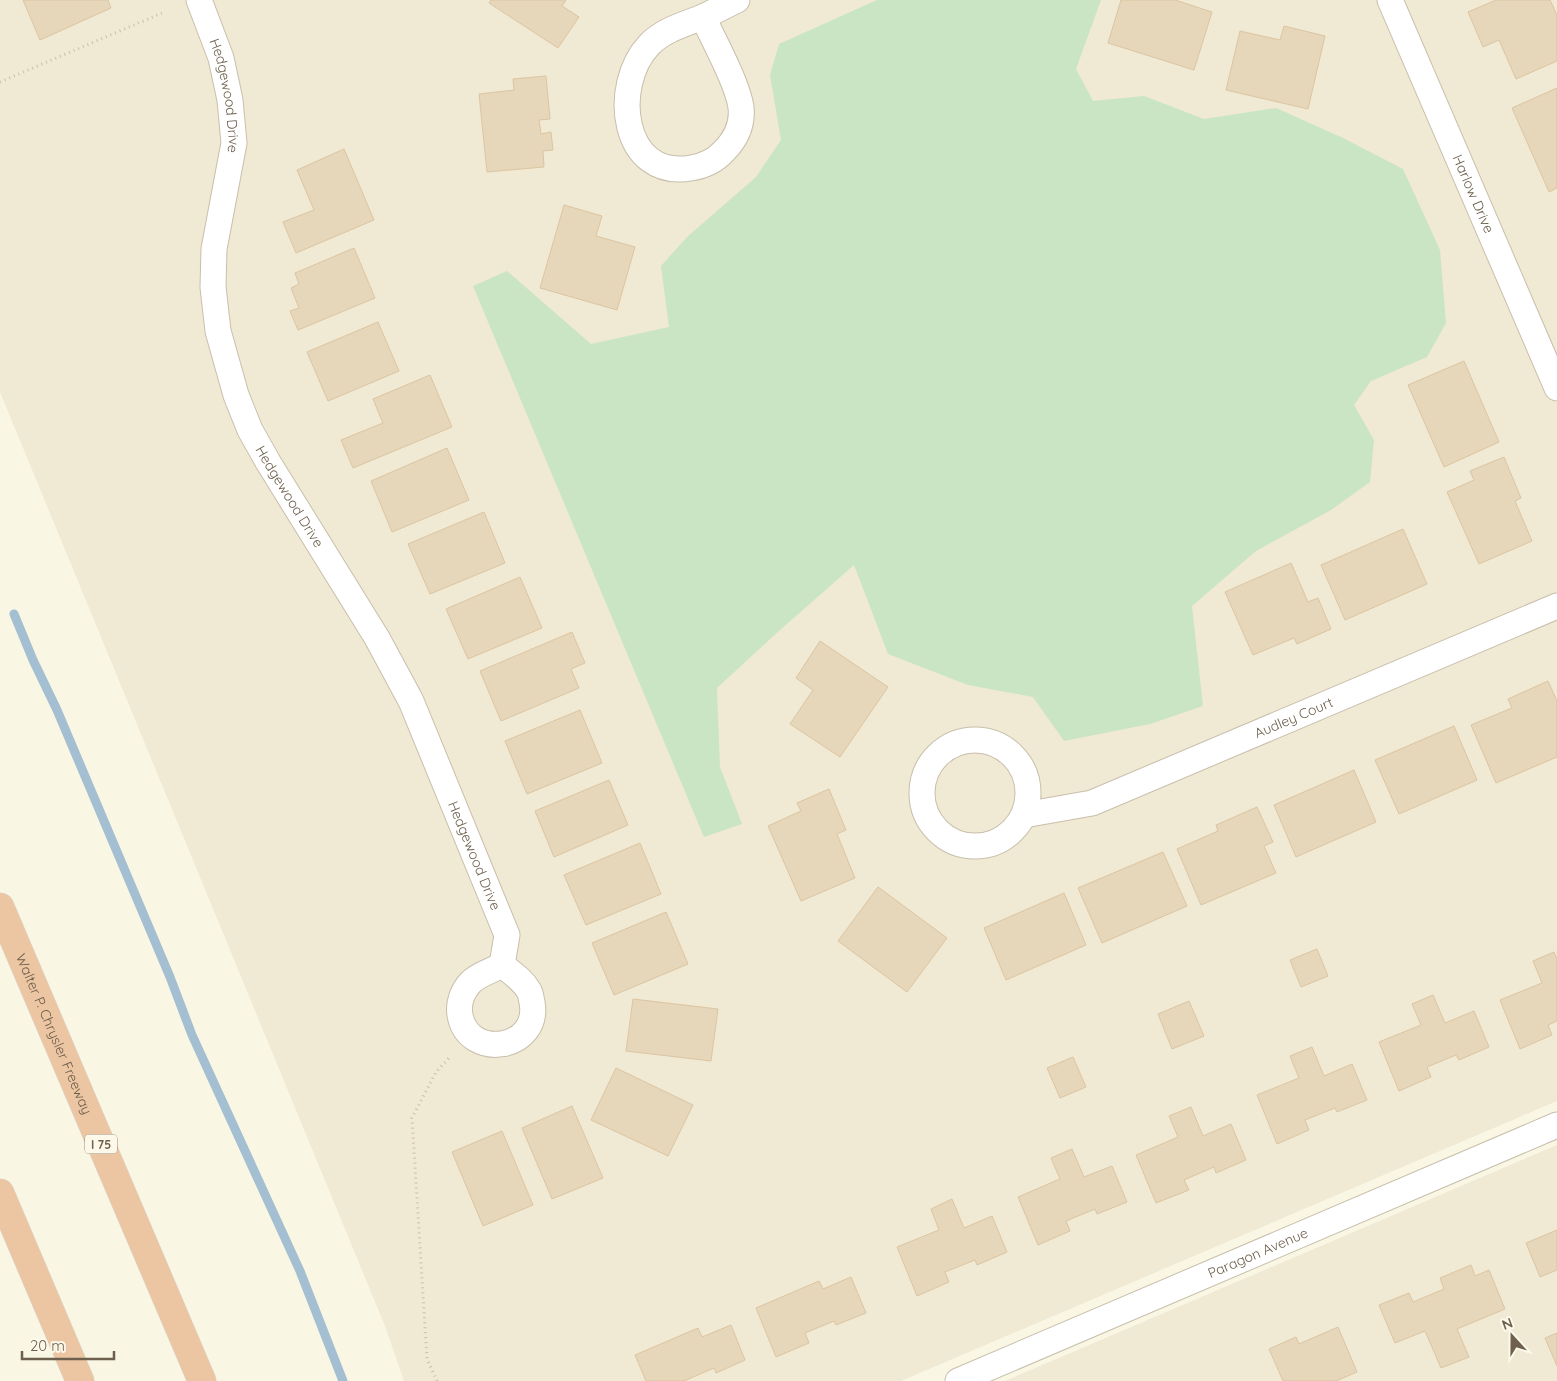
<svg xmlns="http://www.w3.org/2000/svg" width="1557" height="1381" viewBox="0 0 1557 1381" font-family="Quicksand,sans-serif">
<rect width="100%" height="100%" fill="#f9f6e4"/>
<path fill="#f0e9d3" d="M0 0H1557V1101L901 1381H404L385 1326 0 392Z
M1557 1145V1381H1005Z"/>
<path fill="#cae5c4" d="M877 0H1101L1076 69 1093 101 1144 96 1204 119 1276 108 1343 138 1403 169 1440 250 1446 323 1427 357 1371 381 1354 405 1374 440 1370 482 1331 510 1256 551 1192 606 1203 706 1150 724 1064 741 1033 697 968 685 888 654 854 565 780 630 717 688 720 767 742 824 704 837 473 286 507 271 591 344 669 327 661 266 687 237 756 177 781 140 770 75 779 44Z"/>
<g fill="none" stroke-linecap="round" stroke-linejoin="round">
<path stroke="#a3bfd1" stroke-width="9" d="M14 614 33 660 57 710 170 977 192 1035 300 1271 343 1381"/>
</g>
<path fill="#e6d6ba" stroke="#dcc5a1" d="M23 0H108L111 8 40 40Z
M491 0H566L562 6 579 17 558 48 489 3Z
M1121 0H1175L1212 12 1194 70 1108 43Z
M1496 0H1550L1557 15V61L1516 79 1499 40 1483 47 1468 12Z
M1284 26 1325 36 1308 109 1226 90 1240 31 1280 40Z
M546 76 550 119 539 120 541 134 551 132 553 150 543 151 544 167 487 172 479 94 514 90 513 79Z
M1557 88V188L1549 192 1512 108Z
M344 149 374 220 296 253 283 222 314 210 297 170Z
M564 205 602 216 596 236 635 247 617 310 540 288Z
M354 248 375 298 298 330 290 311 299 308 291 288 299 284 295 273Z
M378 322 399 371 328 401 307 352Z
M1464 361 1499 442 1444 467 1408 385Z
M430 375 452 427 353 468 341 440 383 423 373 399Z
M447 448 469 500 392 532 371 481Z
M1504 457 1521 498 1515 501 1532 541 1479 564 1447 492 1474 480 1470 471Z
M484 512 505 563 430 594 408 544Z
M1403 529 1427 584 1345 620 1321 565Z
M1291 563 1308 602 1318 598 1331 629 1297 644 1294 638 1253 655 1225 592Z
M520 577 542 628 468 659 446 609Z
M572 632 585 663 571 669 579 688 501 721 480 671Z
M820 641 888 687 840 757 790 724 813 690 796 678Z
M1548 681 1557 701V757L1496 783 1471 725 1512 708 1508 699Z
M580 710 602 763 527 794 505 741Z
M1454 726 1477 780 1399 814 1375 760Z
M1354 770 1376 822 1296 857 1274 805Z
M609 780 628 825 554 857 535 811Z
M829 789 846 830 837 834 855 878 801 901 768 826 801 811 797 803Z
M1257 807 1273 842 1264 846 1276 873 1201 905 1177 849 1218 831 1216 825Z
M640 843 661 894 586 925 564 875Z
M1163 852 1187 906 1102 943 1078 888Z
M878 887 947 938 907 992 838 941Z
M1064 893 1086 945 1006 980 984 928Z
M666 912 688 964 614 995 592 943Z
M1317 949 1328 976 1301 987 1290 960Z
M1554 952 1557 959V1021L1548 1025 1552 1035 1520 1049 1500 1000 1542 983 1533 961Z
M1433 995 1445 1023 1474 1011 1489 1047 1459 1060 1456 1055 1427 1067 1431 1077 1399 1091 1379 1042 1421 1025 1412 1004Z
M633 999 718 1009 711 1061 626 1051Z
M1189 1001 1204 1036 1172 1049 1158 1014Z
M1312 1047 1324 1076 1352 1064 1367 1100 1337 1112 1335 1108 1305 1120 1309 1130 1277 1144 1257 1095 1299 1078 1290 1056Z
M1073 1057 1086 1087 1060 1098 1047 1068Z
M616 1068 693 1105 668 1156 591 1120Z
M572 1106 603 1178 552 1199 522 1128Z
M1191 1107 1203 1136 1231 1124 1246 1160 1216 1173 1214 1167 1184 1180 1189 1190 1156 1203 1136 1155 1178 1137 1169 1116Z
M502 1131 533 1205 483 1226 452 1152Z
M1072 1149 1084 1177 1112 1166 1127 1202 1097 1214 1095 1209 1066 1221 1070 1231 1038 1245 1018 1197 1060 1179 1051 1158Z
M952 1199 964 1228 992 1216 1007 1252 977 1265 975 1260 945 1272 949 1282 917 1296 897 1247 939 1230 931 1209Z
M1557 1230V1270L1540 1277 1526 1243Z
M1471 1265 1475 1276 1489 1270 1505 1309 1457 1329 1469 1357 1441 1368 1425 1331 1395 1343 1379 1305 1409 1293 1413 1302 1444 1289 1440 1278Z
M851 1277 866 1313 836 1325 834 1321 805 1333 809 1343 776 1357 756 1308 819 1281 823 1289Z
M731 1325 745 1360 716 1373 714 1368 684 1381H646L635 1355 698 1328 702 1337Z
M1338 1327 1357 1372 1336 1381H1283L1269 1349 1296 1337 1299 1344Z
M1557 1333V1366L1545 1338Z"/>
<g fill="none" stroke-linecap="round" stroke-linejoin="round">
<defs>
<g id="minor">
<path id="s1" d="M199 0 221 58 230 100 234 143 214 249 213 287 218 331 236 395 250 430 268 462 377 638 411 701 507 935 502 965"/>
<path id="s2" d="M1390 0 1557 388"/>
<path d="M703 17C714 41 737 82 741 107 743 125 736 139 724 151 715 161 704 166 691 168 621 180 611 85 649 45 663 30 685 24 703 17Z"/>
<path d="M703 17 737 0"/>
<circle cx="975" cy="793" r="53"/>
<path id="s3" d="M1024 815 1092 803 1557 606"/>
<path d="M502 965C512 973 523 980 529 991 531 994 531 999 532 1002 541 1050 468 1061 460 1015 458 1004 462 992 470 983 478 974 492 971 502 965Z"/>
<path id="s4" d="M958 1381 1557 1125"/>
</g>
<g id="motorway">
<path id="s5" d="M0 907 202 1381"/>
<path d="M0 1193 80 1381"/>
</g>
</defs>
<use href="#minor" stroke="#c8bfac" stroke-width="27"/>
<use href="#motorway" stroke="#d9d6d1" stroke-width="29"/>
<path stroke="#d0bea3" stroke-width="3" stroke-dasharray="1 4" stroke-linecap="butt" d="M0 82 162 13
M437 1381 427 1359 412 1118 436 1072 451 1056"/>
<use href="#minor" stroke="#fff" stroke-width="25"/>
<use href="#motorway" stroke="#ecc6a2" stroke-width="28"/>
</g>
<g text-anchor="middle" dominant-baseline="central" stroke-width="4" stroke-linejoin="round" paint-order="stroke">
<rect fill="#fdf9ea" stroke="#998e7c" stroke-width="1" x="85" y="1134.5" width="32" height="19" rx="4"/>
<g font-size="12" font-weight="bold" fill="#6e604d">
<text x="101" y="1144">I 75</text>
</g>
<g font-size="14" fill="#6e604d" stroke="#fdf9ea">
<text stroke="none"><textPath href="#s1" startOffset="100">Hedgewood Drive</textPath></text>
<text stroke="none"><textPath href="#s2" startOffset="211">Harlow Drive</textPath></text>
<text stroke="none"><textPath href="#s1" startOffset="520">Hedgewood Drive</textPath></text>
<text stroke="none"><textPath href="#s3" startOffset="288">Audley Court</textPath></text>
<text stroke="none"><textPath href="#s1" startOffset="925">Hedgewood Drive</textPath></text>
<text stroke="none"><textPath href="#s5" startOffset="138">Walter P. Chrysler Freeway</textPath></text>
<text stroke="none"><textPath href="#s4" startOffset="326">Paragon Avenue</textPath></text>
</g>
</g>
<g transform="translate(1512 1336) rotate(339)" stroke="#fdf9ea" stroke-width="4" paint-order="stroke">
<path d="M0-4L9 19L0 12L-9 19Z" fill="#6e604d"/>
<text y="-8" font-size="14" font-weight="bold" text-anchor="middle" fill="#6e604d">N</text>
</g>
<path d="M22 1351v8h92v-8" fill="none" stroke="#6e604d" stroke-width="2.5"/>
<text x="30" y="1351" font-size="15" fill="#6e604d" stroke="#fdf9ea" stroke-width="4" paint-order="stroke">20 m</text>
</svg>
